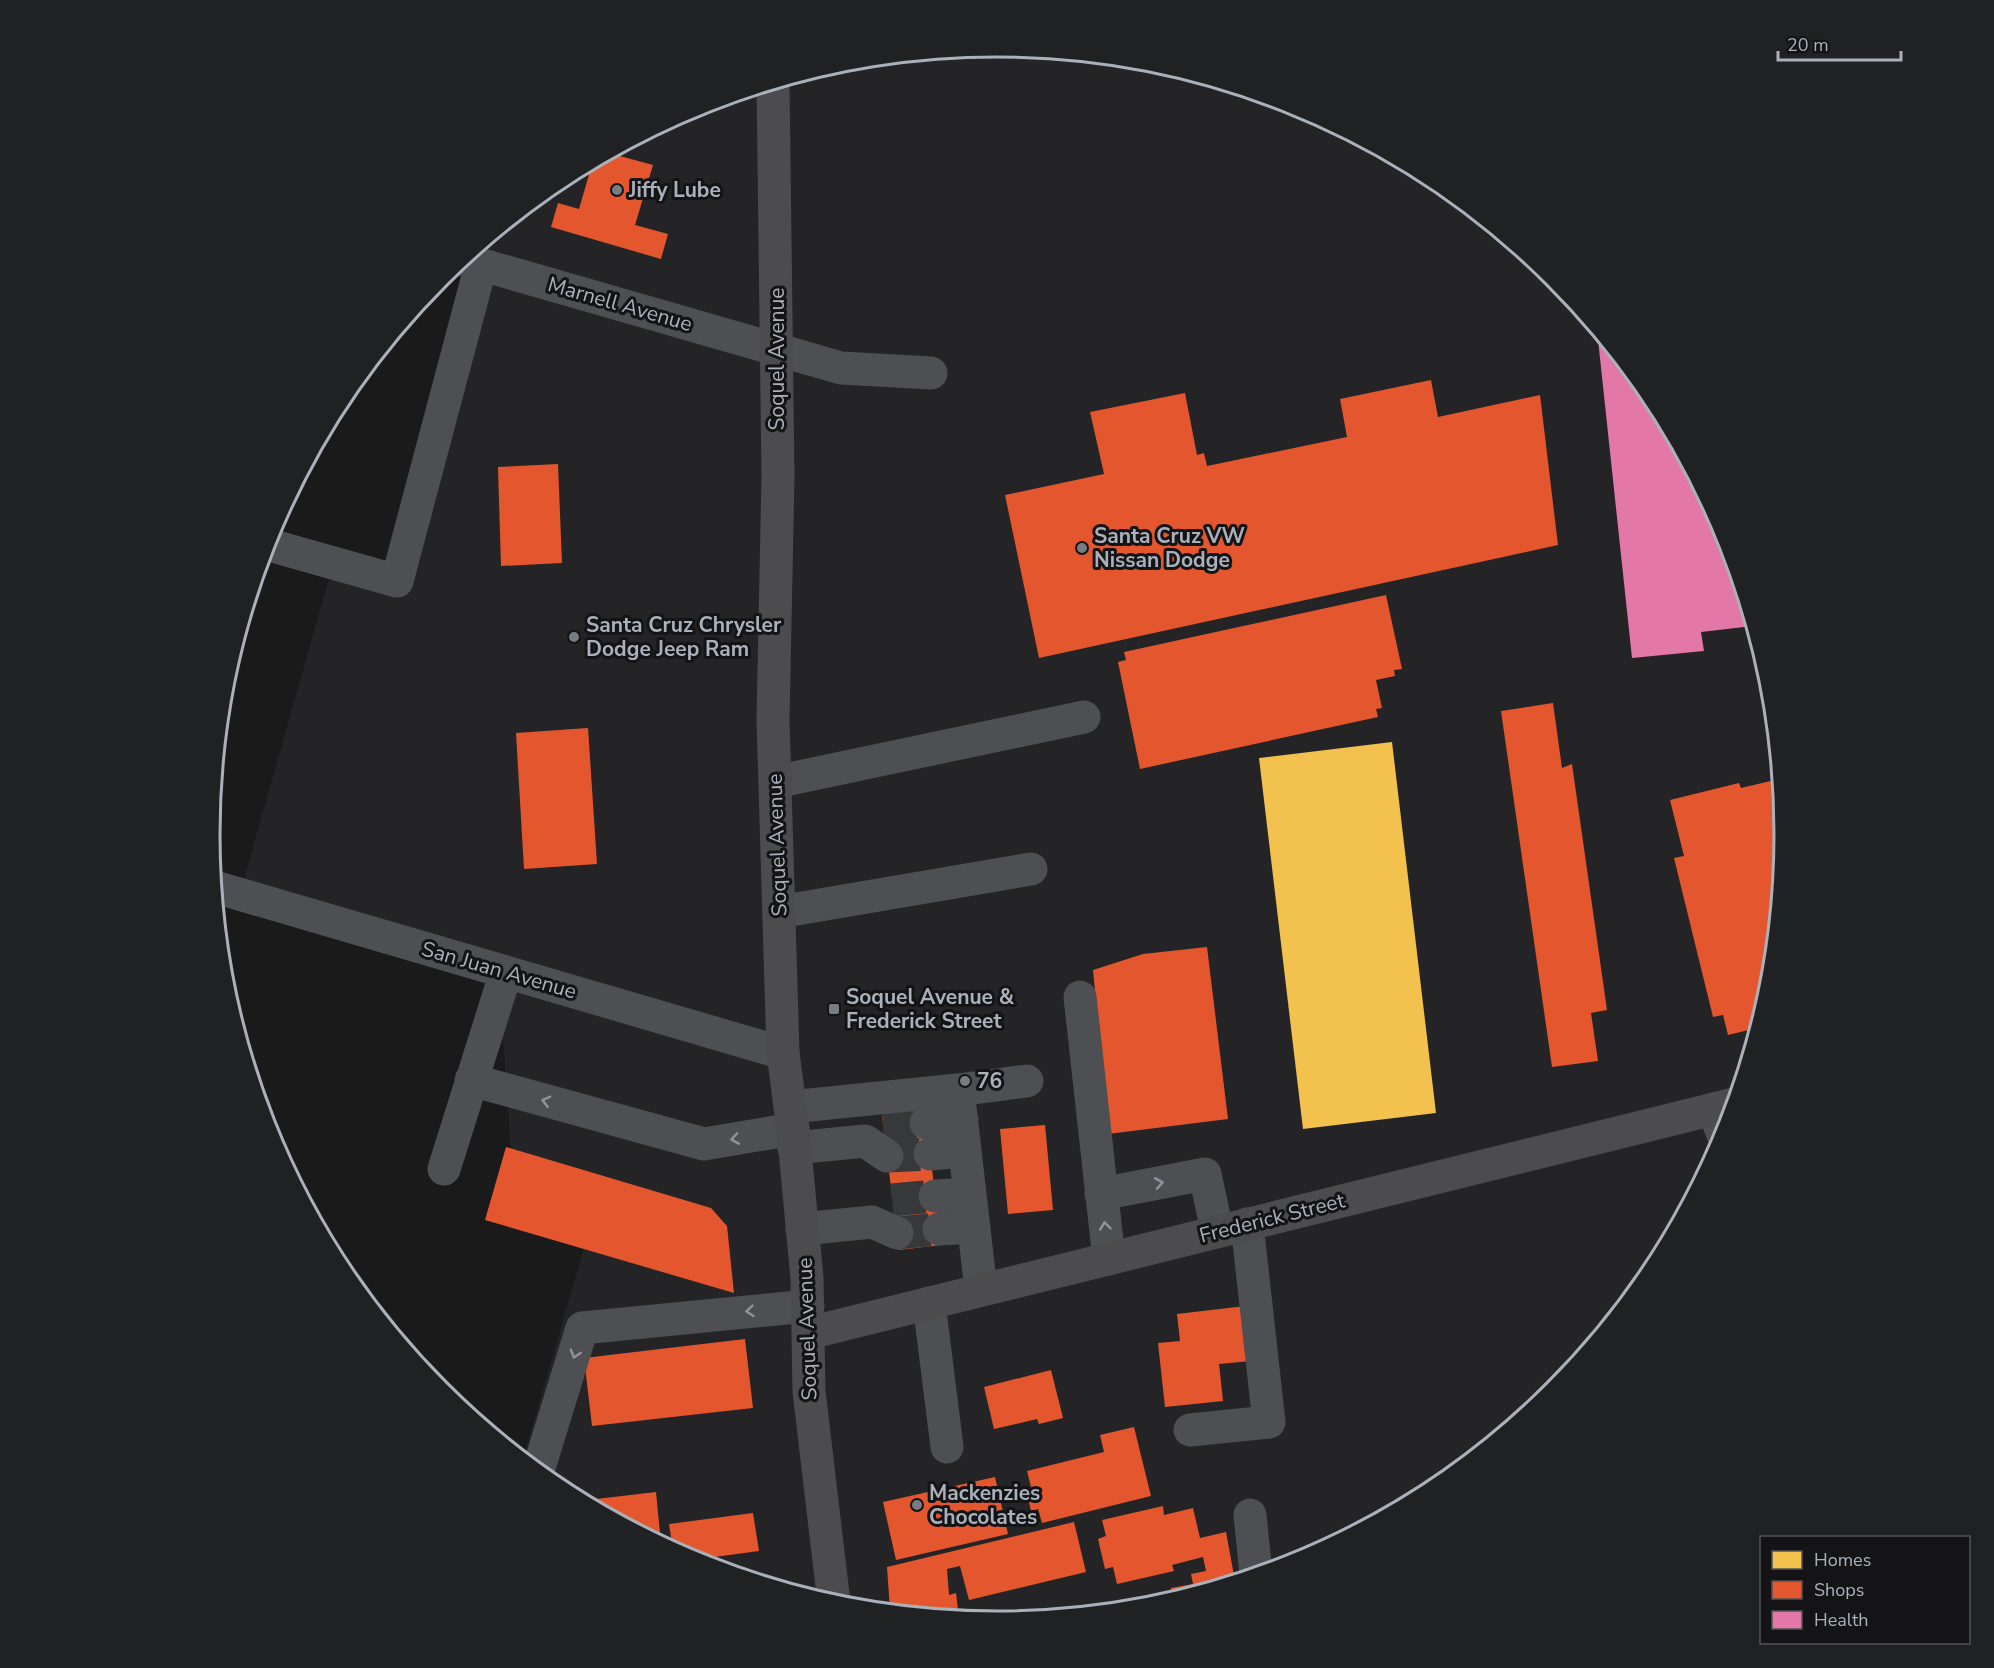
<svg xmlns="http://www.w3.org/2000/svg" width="1994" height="1668" viewBox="0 0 1994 1668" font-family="'Nunito Sans',sans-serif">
<rect width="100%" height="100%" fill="#1a1a1a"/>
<path fill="#242426" d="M997 47 1151 62 1299 107 1435 179 1554 277 1652 397 1725 533 1769 681 1784 834 1769 988 1724 1136 1652 1272 1554 1391 1434 1489 1298 1562 1150 1606 997 1621 843 1606 695 1561 559 1489 523 1459 588 1234 515 1212 498 965 241 889 336 554 384 567 468 254 560 179 696 106 844 62Z"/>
<path fill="#f2c14e" d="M1392 742 1436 1113 1303 1129 1259 758Z"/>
<path fill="#e4572e" d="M609 153 653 165 635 225 668 234 661 259 551 227 558 203 579 209 593 161Z
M1431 380 1438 417 1540 395 1558 545 1039 658 1005 495 1104 474 1090 412 1185 393 1197 455 1204 453 1207 466 1347 437 1340 399Z
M558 464 562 563 501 566 498 467Z
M1386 595 1402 669 1394 670 1395 676 1376 680 1382 708 1376 709 1378 717 1140 769 1118 662 1126 660 1124 652Z
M1553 703 1562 768 1572 764 1607 1010 1591 1013 1598 1061 1552 1067 1501 711Z
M588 728 597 864 524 869 516 733Z
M1779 779 1784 834 1769 988 1757 1028 1728 1035 1723 1015 1713 1017 1674 858 1684 856 1670 800 1739 783 1741 788Z
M1207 947 1228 1119 1108 1134 1093 970 1143 954Z
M925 1110 941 1245 899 1250 882 1116Z
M1045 1125 1053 1210 1008 1214 1000 1129Z
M506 1147 711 1208 727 1226 734 1293 485 1220Z
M1245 1306 1251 1361 1219 1364 1223 1401 1165 1407 1158 1343 1180 1341 1177 1314Z
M745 1339 753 1408 592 1426 584 1358Z
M1051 1370 1063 1418 1039 1424 1037 1419 994 1429 984 1387Z
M1134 1427 1151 1496 1042 1523 1038 1509 1031 1511 1027 1493 1032 1491 1027 1471 1104 1452 1100 1435Z
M995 1477 1008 1534 896 1560 883 1502Z
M656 1492 661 1543 597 1509 596 1499Z
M1163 1506 1164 1515 1193 1508 1200 1538 1226 1532 1235 1581 1173 1600 1171 1588 1193 1584 1191 1574 1206 1571 1203 1557 1172 1565 1174 1571 1117 1584 1113 1567 1105 1569 1098 1539 1106 1536 1102 1520Z
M753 1513 759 1551 692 1560 673 1550 669 1524Z
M1074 1522 1086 1572 969 1600 960 1566 947 1569 949 1595 956 1593 959 1618 890 1610 887 1567Z"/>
<path fill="#e377a8" d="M1597 330 1652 397 1725 533 1753 626 1701 632 1704 651 1632 658Z"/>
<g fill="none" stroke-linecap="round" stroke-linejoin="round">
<path stroke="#37383a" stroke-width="33" stroke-dasharray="33 16" stroke-linecap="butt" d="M883 1126 926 1123
M887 1156 930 1154
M892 1200 935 1196
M897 1233 939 1229"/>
<path stroke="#4e4f53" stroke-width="33" d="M462 259 841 368 931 373
M266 544 397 581 481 265
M775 782 1084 717
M215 887 783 1053
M779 912 1031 869
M1080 997 1109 1259
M471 1080 704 1144 793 1129
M958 1090 1027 1081
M790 1107 958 1090 981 1290
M1713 1109 1724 1137
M926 1123 962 1120
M794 1148 865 1141 887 1156
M930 1154 965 1151
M444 1169 506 972
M1101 1194 1205 1174 1217 1231
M935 1196 970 1194
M802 1229 872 1222 897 1233
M939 1229 974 1227
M929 1303 947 1447
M1190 1430 1269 1422 1247 1224
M538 1471 582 1328 808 1306
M1250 1515 1256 1574"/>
<path stroke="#4c4c4f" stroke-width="33" d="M773 83 778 476 773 720 783 1053 793 1129 807 1278 809 1391 834 1603
M809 1333 1734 1104"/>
</g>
<defs><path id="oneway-chevron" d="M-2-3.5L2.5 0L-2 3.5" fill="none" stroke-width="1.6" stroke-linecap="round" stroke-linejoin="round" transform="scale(1.5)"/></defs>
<g stroke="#8f949c">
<use href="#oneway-chevron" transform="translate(546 1101) rotate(-165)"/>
<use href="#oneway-chevron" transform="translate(735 1139) rotate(170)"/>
<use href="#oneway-chevron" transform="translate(1159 1183) rotate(-10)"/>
<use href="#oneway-chevron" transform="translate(1105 1226) rotate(-97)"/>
<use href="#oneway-chevron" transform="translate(750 1311) rotate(175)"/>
<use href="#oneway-chevron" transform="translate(575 1354) rotate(107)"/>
</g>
<g fill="#787c83" stroke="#141416" stroke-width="2">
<circle cx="617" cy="190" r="6"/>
<circle cx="1082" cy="548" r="6"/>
<circle cx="574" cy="637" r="6"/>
<rect x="828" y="1003" width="12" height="12" rx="3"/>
<circle cx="965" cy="1081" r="6"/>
<circle cx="917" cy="1505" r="6"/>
</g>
<g text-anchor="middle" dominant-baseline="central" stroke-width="6" stroke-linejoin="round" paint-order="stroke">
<g font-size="21" font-weight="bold" fill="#abb1bb" stroke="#141416" text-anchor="start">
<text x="629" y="190">Jiffy Lube</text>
<text x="1094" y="536">Santa Cruz VW<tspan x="1094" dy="24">Nissan Dodge</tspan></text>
<text x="586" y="625">Santa Cruz Chrysler<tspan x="586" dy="24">Dodge Jeep Ram</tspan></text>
<text x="846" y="997">Soquel Avenue &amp;<tspan x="846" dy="24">Frederick Street</tspan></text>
<text x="977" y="1081">76</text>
<text x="929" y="1493">Mackenzies<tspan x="929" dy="24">Chocolates</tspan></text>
</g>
<g font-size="21" fill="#abb1bb" stroke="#141416">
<text transform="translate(620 304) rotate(16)">Marnell Avenue</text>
<text transform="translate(777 359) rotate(-90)">Soquel Avenue</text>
<text transform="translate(777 845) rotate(-92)">Soquel Avenue</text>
<text transform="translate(499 970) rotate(16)">San Juan Avenue</text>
<text transform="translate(1272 1218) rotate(-14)">Frederick Street</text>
<text transform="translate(807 1329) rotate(-92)">Soquel Avenue</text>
</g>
</g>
<path d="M0 0H1994V1668H0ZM220 834a777 777 0 1 1 1554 0a777 777 0 1 1-1554 0Z" fill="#202123" fill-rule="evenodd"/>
<path fill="none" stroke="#abb1bb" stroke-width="3" d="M220 834a777 777 0 1 1 1554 0a777 777 0 1 1-1554 0Z"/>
<rect x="1760" y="1536" width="210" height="108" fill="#141416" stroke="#505358" stroke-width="1.5"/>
<rect x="1772" y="1551" width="30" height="18" fill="#f2c14e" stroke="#505358" stroke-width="1.5"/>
<text x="1814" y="1566" font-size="18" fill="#abb1bb">Homes</text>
<rect x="1772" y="1581" width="30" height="18" fill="#e4572e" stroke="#505358" stroke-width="1.5"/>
<text x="1814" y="1596" font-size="18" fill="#abb1bb">Shops</text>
<rect x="1772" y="1611" width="30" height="18" fill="#e377a8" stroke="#505358" stroke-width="1.5"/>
<text x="1814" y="1626" font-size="18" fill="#abb1bb">Health</text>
<path d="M1778 51v9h123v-9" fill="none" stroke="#abb1bb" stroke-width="3"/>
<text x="1787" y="51" font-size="18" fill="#abb1bb" stroke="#141416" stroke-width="4.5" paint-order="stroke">20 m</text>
</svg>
